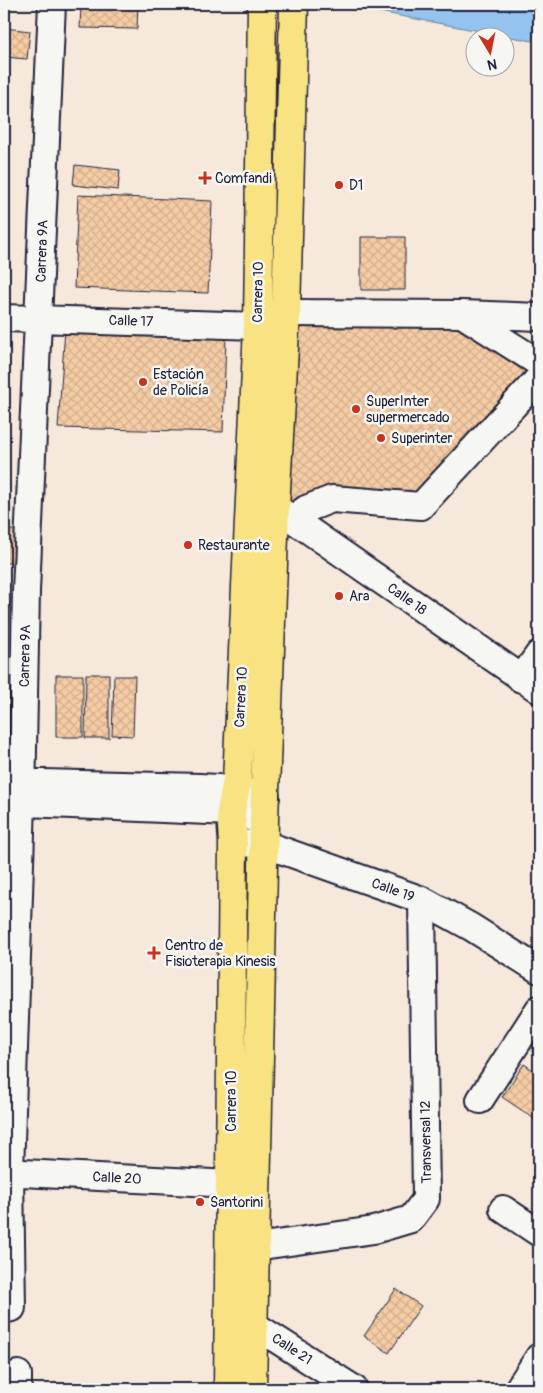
<svg xmlns="http://www.w3.org/2000/svg" width="543" height="1393" viewBox="0 0 543 1393" font-family="Pangolin,sans-serif">
<defs>
<pattern id="building-cross-hatch" width="8" height="8" patternUnits="userSpaceOnUse" patternTransform="scale(1.25)"><rect width="8" height="8" fill="#f5cca4"/><path d="M0 0l8 8M0 8l8-8" fill="none" stroke="#d2af8e"/></pattern>
</defs>
<rect width="100%" height="100%" fill="#f6e9db"/>
<filter id="ink" filterUnits="userSpaceOnUse"><feTurbulence type="fractalNoise" baseFrequency=".02" numOctaves="2"/><feDisplacementMap in="SourceGraphic" scale="10" xChannelSelector="R" yChannelSelector="G"/><feConvolveMatrix kernelMatrix="1 2 1 2 8 2 1 2 1" color-interpolation-filters="sRGB"/></filter>
<g filter="url(#ink)">
<path fill="#93c3ee" stroke="#6683a6" d="M337 4H537L532 41Z"/>
<path fill="url(#building-cross-hatch)" stroke="#22223b" d="M81 4H138L137 29 80 28Z
M4 28 30 31 27 59 4 57Z
M75 165 120 170 118 190 73 185Z
M78 195 212 201 208 293 74 288Z
M361 237H405V290H361Z
M286 313 462 314 539 363 421 506 275 507Z
M65 329 226 337 223 432 58 428Z
M4 530H17V563H4Z
M86 674H109V738H85Z
M56 675H83V737H56Z
M114 676H135L133 736 112 735Z
M4 679H17L16 729H4Z
M524 1064 539 1074V1122L502 1097Z
M396 1289 421 1306 389 1353 364 1336Z"/>
<g fill="none" stroke-linecap="round" stroke-linejoin="round">
<defs>
<path id="minor" d="M286 313 462 314 539 317
M462 314 539 363
M4 318 258 326
M275 507 539 690
M292 519 306 509 332 499 421 506 539 378
M521 679 539 654
M4 782 200 787 235 789 266 797
M4 802 231 812 264 821
M233 843 264 844 422 900 471 927 539 970
M480 1100 539 1009
M4 1172 231 1184
M503 1209 539 1233
M255 1247 374 1230 411 1219 426 1199 422 900
M4 1310 12 1308 10 1172 22 802 26 591 52 4
M254 1325 354 1389
M18 1374V1389
M518 1389 539 1357"/>
<path id="major" d="M228 1389 233 843 231 812 237 781 258 326 262 4
M252 1389 264 821 275 507 286 313 294 4"/>
</defs>
<use href="#minor" stroke="#22223b" stroke-width="30"/>
<use href="#major" stroke="#22223b" stroke-width="31"/>
<use href="#minor" stroke="#f6f6f2" stroke-width="26"/>
<use href="#major" stroke="#f8e281" stroke-width="28"/>
</g>
</g>
<g fill="#c8321e" stroke="#f6f6f2" stroke-width="2">
<path d="M202.5 170.5h5v5h5v5h-5v5h-5v-5h-5v-5h5z"/>
<circle cx="339" cy="185" r="5"/>
<circle cx="143" cy="382" r="5"/>
<circle cx="356" cy="409" r="5"/>
<circle cx="381" cy="438" r="5"/>
<circle cx="188" cy="545" r="5"/>
<circle cx="339" cy="596" r="5"/>
<path d="M151.5 945.5h5v5h5v5h-5v5h-5v-5h-5v-5h5z"/>
<circle cx="200" cy="1202" r="5"/>
</g>
<g text-anchor="middle" dominant-baseline="central" stroke-width="5" stroke-linejoin="round" paint-order="stroke">
<g font-size="14" fill="#22223b" stroke="#f6f6f2" text-anchor="start">
<text x="215" y="178">Comfandi</text>
<text x="349" y="185">D1</text>
<text x="153" y="374">Estación<tspan x="153" dy="16">de Policía</tspan></text>
<text x="366" y="401">SuperInter<tspan x="366" dy="16">supermercado</tspan></text>
<text x="391" y="438">Superinter</text>
<text x="198" y="545">Restaurante</text>
<text x="349" y="596">Ara</text>
<text x="165" y="945">Centro de<tspan x="165" dy="16">Fisioterapia Kinesis</tspan></text>
<text x="210" y="1202">Santorini</text>
</g>
<g font-size="14" fill="#22223b" stroke="#f6f6f2">
<text transform="translate(42 251) rotate(-88)">Carrera 9A</text>
<text transform="translate(258 292) rotate(-89)">Carrera 10</text>
<text transform="translate(131 321) rotate(2)">Calle 17</text>
<text transform="translate(407 599) rotate(35)">Calle 18</text>
<text transform="translate(25 656) rotate(-89)">Carrera 9A</text>
<text transform="translate(241 697) rotate(-87)">Carrera 10</text>
<text transform="translate(393 890) rotate(20)">Calle 19</text>
<text transform="translate(231 1101) rotate(-90)">Carrera 10</text>
<text transform="translate(426 1142) rotate(-91)">Transversal 12</text>
<text transform="translate(117 1178) rotate(3)">Calle 20</text>
<text transform="translate(292 1349) rotate(33)">Calle 21</text>
</g>
</g>
<rect width="543" height="1393" fill="none" stroke="#f6f6f2" stroke-width="20"/>
<rect x="10" y="10" width="523" height="1373" fill="none" stroke="#22223b" stroke-width="2" filter="url(#ink)"/>
<g transform="translate(490 52) rotate(170)"><circle r="24" fill="#f6f6f2" stroke="#a1a1a9"/>
<path d="M0-4L9 19L0 12L-9 19Z" fill="#c8321e"/>
<text y="-8" font-size="14" font-weight="bold" text-anchor="middle" fill="#22223b">N</text>
</g>
</svg>
